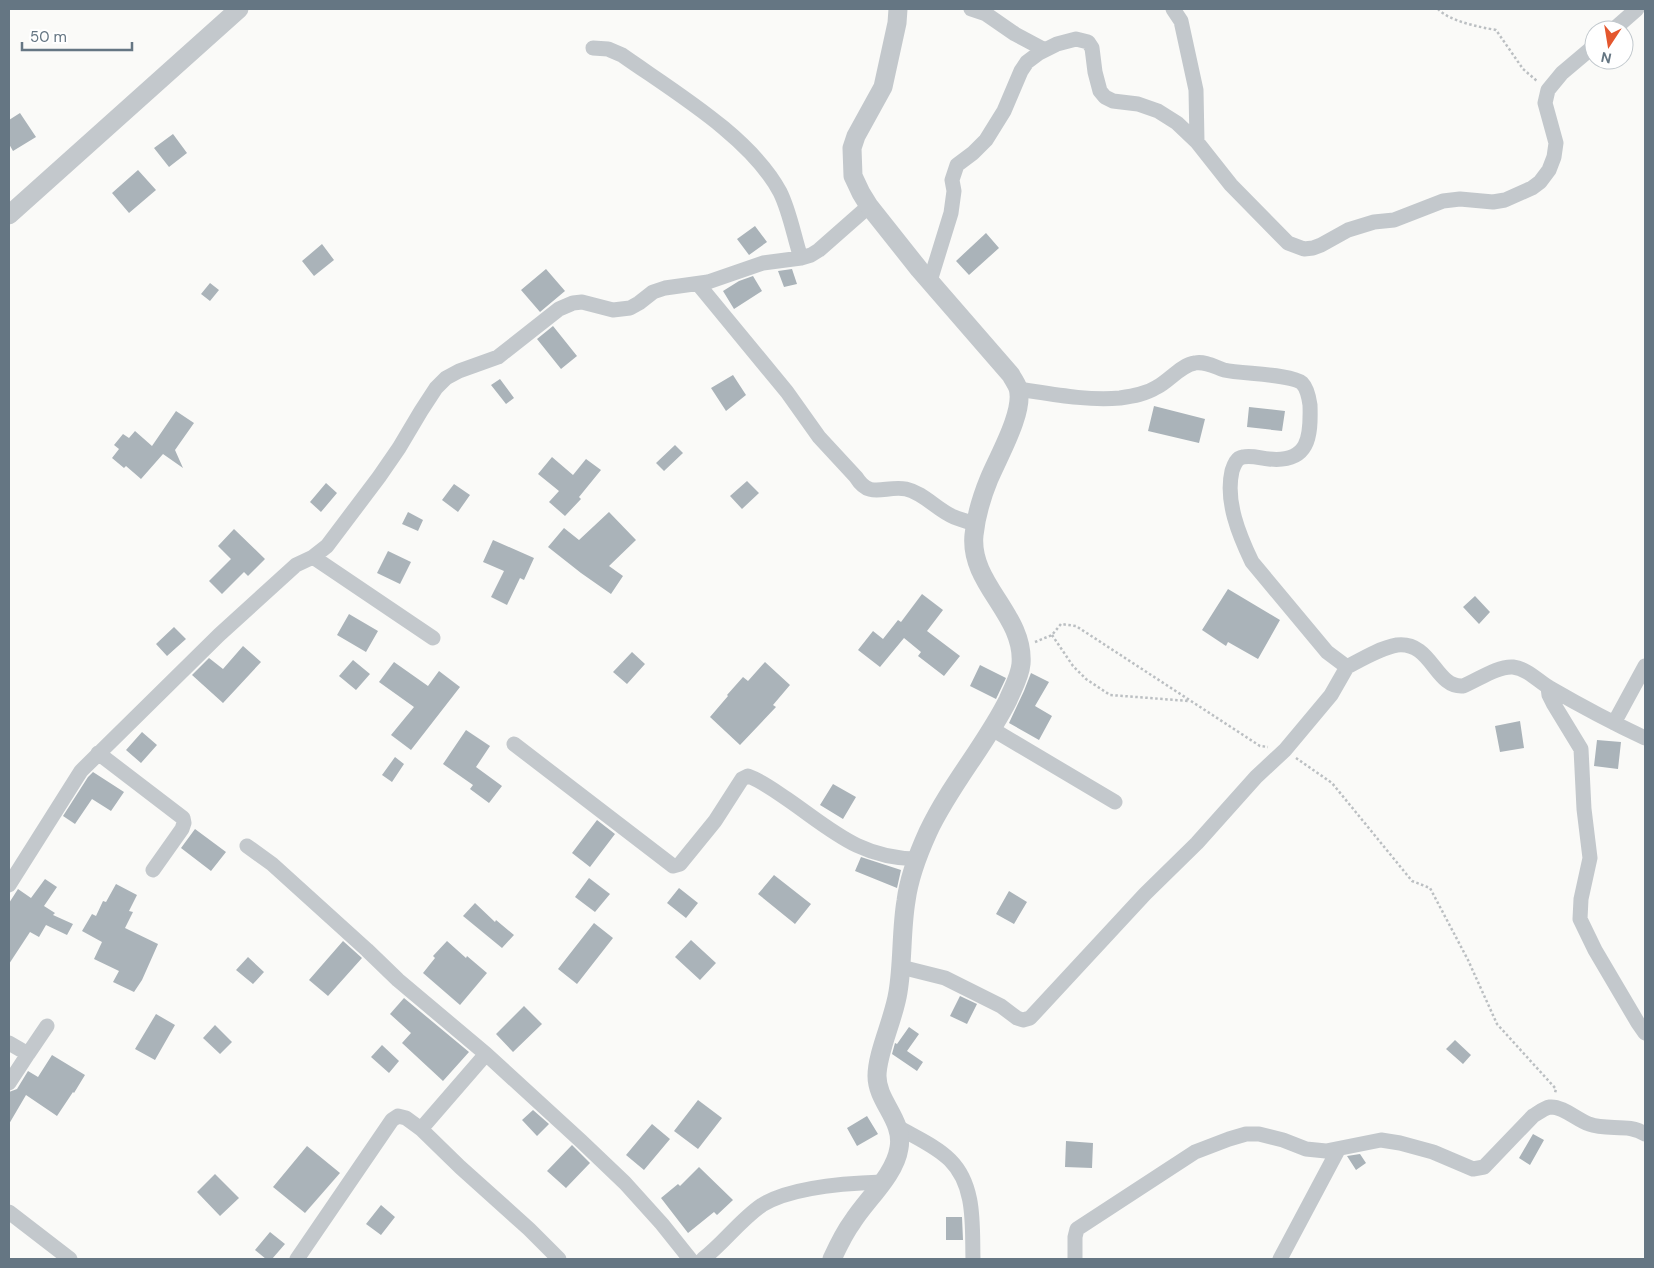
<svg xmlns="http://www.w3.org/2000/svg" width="1654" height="1268" viewBox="0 0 1654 1268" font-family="'DM Sans',sans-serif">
<rect width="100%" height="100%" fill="#fafaf8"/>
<path fill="#aab3b9" d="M20 113 36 137 13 151 9 144V120Z
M173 134 187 153 169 167 154 148Z
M138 170 156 190 129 213 112 193Z
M755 226 767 242 749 255 737 239Z
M986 233 999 248 969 275 956 261Z
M322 244 334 260 314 276 302 261Z
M546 269 565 291 540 312 521 290Z
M792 269 797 284 784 287 778 271Z
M753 276 762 291 734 309 723 291 739 281Z
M210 283 219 290 210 301 201 294Z
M553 326 577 356 561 369 537 339Z
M733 375 746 395 726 411 711 388Z
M500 379 514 398 506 404 491 385Z
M1154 406 1205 419 1199 443 1148 431Z
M1249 407 1285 411 1282 431 1247 427Z
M176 411 194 423 175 450 183 468 163 454 141 479 126 466 124 468 112 458 119 449 114 445 123 434 129 438 135 431 152 446Z
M675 445 683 453 664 471 656 463Z
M552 457 573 475 586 459 601 470 579 497 581 499 565 516 549 502 559 491 538 474Z
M747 481 759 493 742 509 730 496Z
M326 483 337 493 321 512 310 502Z
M454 484 470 495 458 512 442 500Z
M408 512 423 520 418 531 402 524Z
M609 512 636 540 609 566 623 576 611 594 581 573 548 547 564 528 579 540Z
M234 529 265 559 248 576 244 572 222 594 209 581 231 559 218 546Z
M493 540 534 558 524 580 520 578 507 605 491 597 504 571 483 562Z
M388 551 411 562 400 584 377 573Z
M1228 589 1280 620 1258 659 1228 642 1226 646 1202 630Z
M922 594 943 610 927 631 960 656 944 676 918 656 921 652 904 638 880 667 858 650 873 631 883 639 898 620 901 622Z
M1475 596 1490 612 1479 624 1463 607Z
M349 614 378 631 366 652 337 635Z
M174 627 186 639 167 656 156 644Z
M243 646 261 662 223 703 192 675 209 658 223 669Z
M632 652 645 664 627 684 613 672Z
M353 660 370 674 356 690 339 676Z
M394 662 428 686 439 671 460 687 411 750 391 735 414 707 379 682Z
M765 662 790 685 773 705 776 707 740 745 710 717 728 696 727 695 743 677 748 681Z
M980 665 1006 678 996 699 970 686Z
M1031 673 1049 682 1035 706 1052 716 1039 740 1009 723 1024 691Z
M1520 721 1524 748 1500 752 1495 726Z
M466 730 490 746 476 767 502 786 489 803 470 789 473 785 443 764Z
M142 732 157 745 141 763 126 750Z
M1597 740 1621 742 1618 769 1594 766Z
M395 757 404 764 392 782 382 775Z
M93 772 124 792 111 811 92 799 75 824 63 816 88 777Z
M833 784 856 797 843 819 820 805Z
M597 820 615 834 590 867 572 853Z
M195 829 226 852 211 871 181 848Z
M861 857 901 870 897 888 855 871Z
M774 875 811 904 795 924 758 894Z
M589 878 610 894 595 912 575 897Z
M45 879 57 887 44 906 55 913 53 915 73 924 67 935 46 925 39 937 30 932 9 964V903L18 889 31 898Z
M116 884 137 895 129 911 133 912 125 928 158 944 142 980 134 992 113 982 119 971 94 959 102 942 82 931 92 914 96 916 103 901 106 902Z
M679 888 698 903 686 918 667 903Z
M1009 891 1027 902 1014 924 996 914Z
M475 903 495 922 496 920 514 935 502 948 463 916Z
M594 923 613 938 577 984 558 969Z
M691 940 716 963 700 980 675 957Z
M343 941 362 958 328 996 309 980Z
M447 941 466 958 467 956 487 973 460 1005 423 973 435 958 433 956Z
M248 957 264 972 253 984 236 970Z
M960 996 977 1004 967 1024 950 1016Z
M404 998 469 1052 443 1081 402 1043 411 1033 390 1014Z
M524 1006 542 1024 513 1052 496 1034Z
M156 1014 175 1025 155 1060 135 1049Z
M215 1025 232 1042 220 1054 203 1038Z
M909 1027 919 1034 907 1051 923 1062 917 1071 892 1054 895 1043 897 1044Z
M1455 1040 1471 1055 1463 1064 1446 1049Z
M382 1045 399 1061 389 1073 371 1057Z
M52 1055 85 1075 74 1093 73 1092 57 1116 26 1095 9 1124V1092L17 1089 28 1071 38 1077Z
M698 1100 722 1118 698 1149 674 1131Z
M533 1110 549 1124 537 1136 522 1120Z
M867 1116 878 1134 857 1146 847 1128Z
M652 1124 670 1139 644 1170 626 1155Z
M1533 1134 1544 1140 1530 1165 1519 1158Z
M1066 1141 1093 1143 1092 1168 1065 1167Z
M572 1145 590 1163 566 1188 547 1171Z
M307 1146 340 1173 305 1213 273 1187Z
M1360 1154 1366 1163 1356 1170 1347 1156Z
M699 1167 733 1200 717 1215 714 1212 688 1233 661 1198 678 1184 680 1186Z
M215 1174 239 1198 220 1216 197 1192Z
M381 1205 395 1217 381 1235 366 1224Z
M946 1217H962L963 1240H946Z
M270 1232 285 1244 272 1259H266L255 1250Z"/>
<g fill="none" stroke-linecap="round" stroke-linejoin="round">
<path stroke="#bbbfc2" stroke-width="2.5" stroke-dasharray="2.5 2.5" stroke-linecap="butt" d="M1438 9C1449 21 1479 27 1496 30L1523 69 1537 81
M1052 635 1073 666 1086 679 1110 695 1189 701
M1035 642 1052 635 1061 624 1076 626 1260 746 1268 747
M1296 758 1332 783 1412 881 1430 888 1468 960 1497 1024 1556 1089 1555 1093"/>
<path stroke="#c3c8cc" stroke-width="15" d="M971 9 986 14 1015 34 1045 50
M1173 9 1181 21 1196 90 1197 142
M1613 30 1637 9
M593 48 608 49 622 55C673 91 751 137 780 192 790 212 794 237 801 258
M930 281 951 213 954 191 952 180 957 165 973 153 986 140 1004 111 1021 71 1027 62 1039 53 1057 44 1076 39 1088 42 1092 48 1095 72 1100 91 1105 97 1113 101 1138 104 1158 111 1177 123 1197 142 1231 185 1288 243 1304 249 1313 248 1321 245 1348 230 1374 222 1394 220 1443 201 1460 199 1493 202 1505 200 1532 188 1540 182 1549 170 1554 157 1556 143 1545 103 1548 90 1562 73 1594 46
M698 284 787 392 819 437 856 477C870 500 885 485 906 489 924 493 937 510 954 517 961 520 969 522 976 524
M313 557 433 638
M1347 667C1362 659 1380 648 1397 645 1432 641 1435 688 1463 686 1478 680 1497 666 1513 667 1528 669 1538 681 1550 688 1581 706 1613 723 1645 738
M1548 687 1549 695 1553 703 1581 749 1584 809 1590 858 1581 899 1580 919 1595 950 1638 1023 1645 1033
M1614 723 1645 666
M992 729 1115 802
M514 744 673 866 680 864 715 821 742 779 748 776C762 781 775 791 787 799 832 830 859 858 917 859
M98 753 183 818 184 823 182 829 153 870
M247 846 272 864 367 950 398 980 486 1054 581 1141 625 1183 662 1224 690 1259
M9 885 81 771 219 635 296 565 313 557 327 546 379 477 399 448 421 411 436 388 446 378 459 371 498 357 559 309 573 303 582 302 613 310 630 308 639 303 653 292 665 288 708 282 763 263 801 258 811 255 819 250 869 206
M901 967 945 978 1001 1006 1017 1018 1023 1020 1030 1018 1145 894 1197 843 1256 777 1285 750 1331 695 1347 667 1327 652 1252 562C1239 535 1225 501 1232 471 1234 465 1236 458 1243 457 1251 455 1260 458 1269 459 1309 463 1311 437 1310 405 1309 398 1307 388 1302 383 1291 374 1242 374 1224 370 1215 367 1205 361 1195 363 1181 365 1169 381 1157 387 1146 394 1133 396 1120 398 1087 401 1052 394 1018 389
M9 1043 28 1054 9 1083
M28 1054 47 1026
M898 1127C915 1137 936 1146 950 1160 976 1186 972 1226 973 1259
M421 1129 486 1054
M9 1212 70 1259
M297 1259 392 1120 398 1116 406 1118 421 1129 460 1167 529 1229 559 1259
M703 1259C724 1243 740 1220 762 1205 791 1187 849 1183 882 1182
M1075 1259V1237L1077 1229 1195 1152 1229 1139 1246 1134H1259L1283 1140 1306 1149 1326 1151 1381 1140 1400 1143 1433 1152 1473 1169 1484 1167 1533 1116C1538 1113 1544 1108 1550 1107 1563 1106 1577 1120 1589 1124 1607 1131 1629 1123 1645 1134
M1280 1259 1338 1150"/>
<path stroke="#c3c8cc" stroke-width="19" d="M9 215 239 9
M832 1259C838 1246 844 1233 853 1221 867 1199 895 1175 899 1148 904 1120 877 1102 877 1076 877 1052 894 1019 898 992 903 962 901 931 906 901 909 877 918 854 928 832 950 785 985 746 1008 700 1013 688 1020 676 1021 664 1025 615 969 584 974 535 976 516 982 496 989 479 998 457 1025 411 1018 388 1016 383 1013 379 1011 375L919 269 869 206 861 193 853 176 852 148 856 136 883 87 897 23 898 9"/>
</g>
<rect width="1654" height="1268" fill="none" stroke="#657683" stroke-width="20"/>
<g transform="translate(1609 45) rotate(192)"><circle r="24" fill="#ffffff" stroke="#c1c8cd"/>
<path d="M0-4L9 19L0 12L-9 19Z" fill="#e4572e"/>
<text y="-8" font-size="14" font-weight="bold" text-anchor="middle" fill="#657683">N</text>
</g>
<path d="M22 42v8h110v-8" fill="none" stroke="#657683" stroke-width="2.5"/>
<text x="30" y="42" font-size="15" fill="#657683" stroke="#ffffff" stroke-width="4" paint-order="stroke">50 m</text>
</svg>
